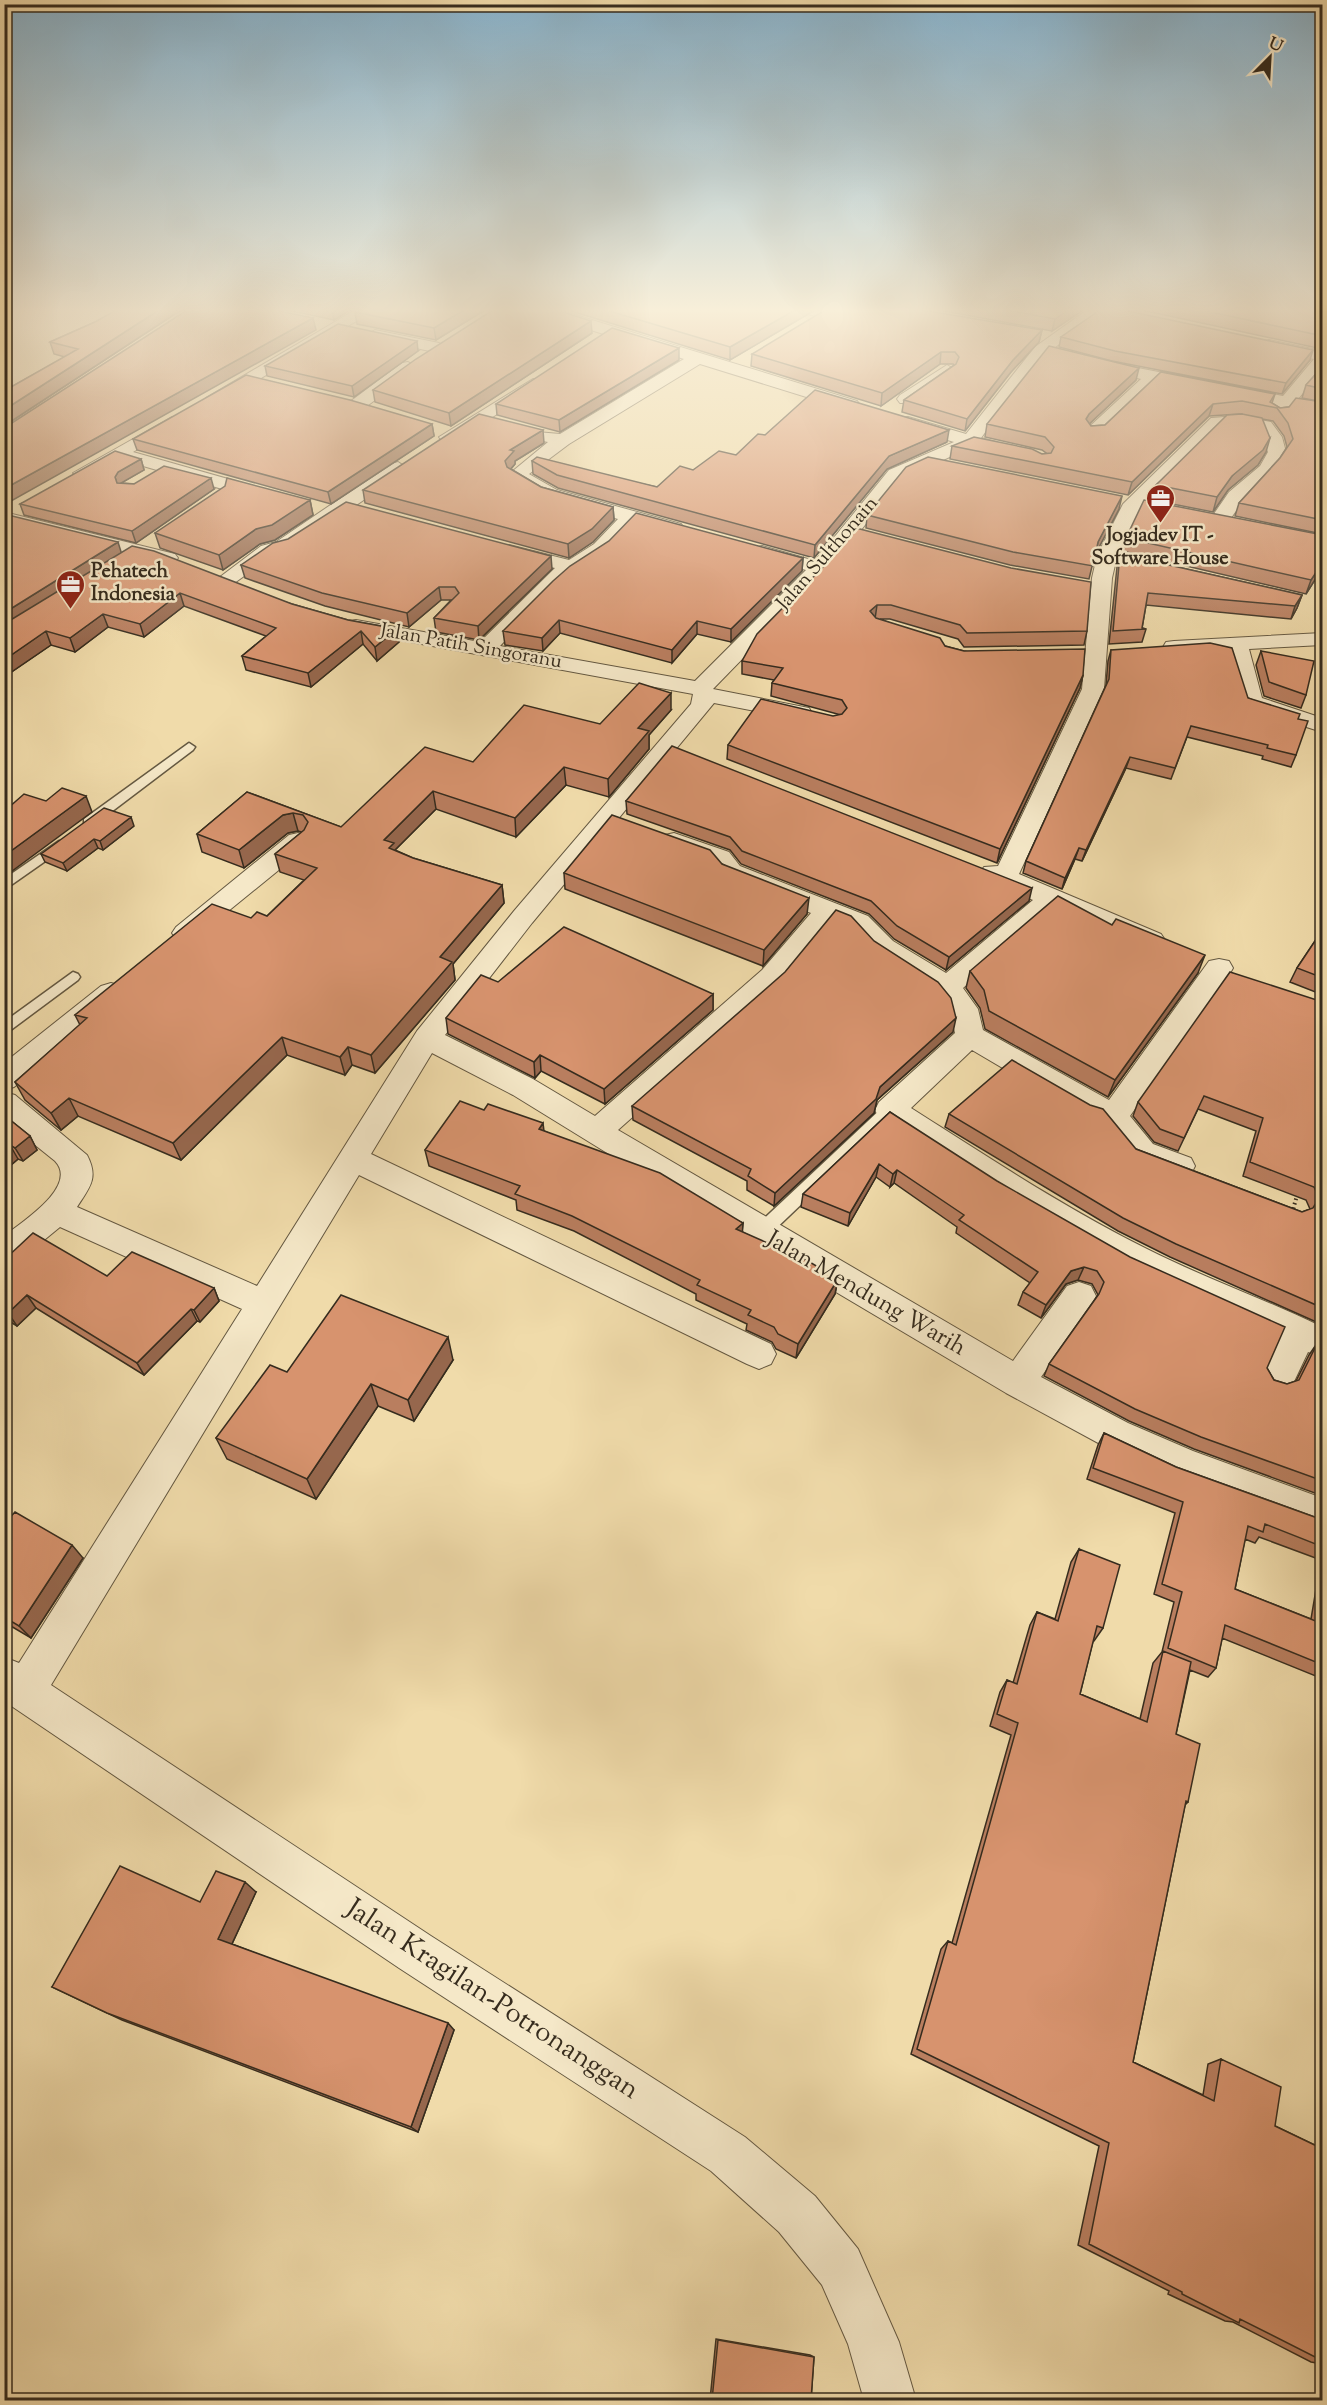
<svg xmlns="http://www.w3.org/2000/svg" width="1327" height="2405" viewBox="0 0 1327 2405" font-family="'Sorts Mill Goudy',serif">
<rect width="100%" height="100%" fill="#f0dbaa"/>
<filter id="stains"><feTurbulence type="fractalNoise" baseFrequency=".00333" numOctaves="4"/><feColorMatrix values="0 0 0 0 .2 0 0 0 0 .09 0 0 0 0 .02 0 0 0 .5 -.17"/></filter>
<radialGradient id="worn" r=".72"><stop offset=".6" stop-color="#630" stop-opacity="0"/><stop offset="1" stop-color="#630" stop-opacity=".3"/></radialGradient>
<g fill="none" stroke-linecap="round" stroke-linejoin="round">
<defs>
<path id="lane" d="M189 743 195 747 193 750 94 825H84V819Z
M59 841 64 842V848L4 890V879Z
M73 972 78 974 80 977 78 980 4 1035V1022Z
M890 1104 898 1110 896 1114 767 1237H755L753 1232 755 1227 884 1106Z"/>
<path id="street" d="M355 310H375L221 402 215 403 206 398Z
M534 310H559L857 401 860 405 851 410 845 409 700 364 569 444 529 474 557 490 681 524 684 528 674 534 636 523 608 552 569 577 552 592 500 646 695 681 806 570 755 556 752 552 755 548 762 546 815 561 889 470 954 442 902 426 899 422 902 418 908 417 966 434 1035 347 1087 310H1106L1054 348 1112 363 1283 396 1314 359 1263 348 1261 345 1263 342 1269 340 1322 351V370L1298 399 1322 404V414L1291 408 1283 418 1277 419 1268 414 1275 405 1157 382 1100 436H1088L1085 432 1088 428 1141 379 1046 356 1018 388 981 438 996 442 999 446 996 450 990 451 972 447 903 478 827 572 713 689 809 708 812 713 809 718 801 720 714 703 532 923 445 1035 533 1079 595 1116 762 970 811 913 722 878 711 864 665 847 661 841 665 835 674 833 729 852 740 866 868 916 893 941 946 973 1033 900 984 879 980 873 984 867 998 866 1082 689 1092 578 1097 556 1123 504 1211 418 1238 416 1271 422 1282 437 1286 452C1271 478 1248 493 1231 518L1322 536V548L1219 527 1209 521 1229 492 1260 466 1268 452 1259 430 1238 426 1222 427 1141 507 1117 556 1112 578 1104 689 1019 874 1161 934 1165 940 1161 946 1152 949 1143 946 1055 909 963 988 978 1009 983 1030 1109 1100 1209 961 1219 959 1229 961 1233 968 1229 975 1130 1116 1153 1144 1191 1158 1195 1166 1191 1174C1178 1179 1140 1168 1129 1158 1114 1143 1107 1123 1086 1117L972 1050 911 1108C988 1157 1065 1208 1147 1249 1204 1278 1265 1299 1322 1327V1357L1308 1352 1290 1390 1278 1394 1266 1390 1261 1379 1280 1338 1125 1268 994 1192 879 1118 875 1110 879 1102 955 1033 950 1011 937 994 873 953 850 928 833 922 782 984 618 1130 1013 1361 1067 1286 1079 1282 1091 1286 1096 1296 1091 1306 1041 1377 1128 1423 1193 1451 1322 1498V1532L1170 1476 1102 1445 1006 1393 750 1241 513 1095 432 1053 371 1154 771 1344 776 1354 771 1364 759 1369 747 1364 359 1175 51 1685 431 1936 745 2137 815 2196 858 2249 899 2342 916 2400H864L848 2344 822 2285 779 2232 711 2171 399 1968 4 1701V1657L19 1663 242 1309 60 1227 15 1264 4 1268V1236C22 1222 79 1186 55 1161L4 1120V1092L15 1095 87 1155C99 1178 90 1187 77 1207L257 1286 417 1031 514 911 691 704 693 694 356 632 348 631 345 626 348 621 356 620 480 642 555 568 502 555 499 551 502 547 509 545 569 560 594 544 618 519 543 498 508 475 548 442 537 440 534 436 537 432 560 434 684 359 536 313Z
M802 310H831L835 314 827 319 804 313Z
M375 330 439 343 447 348 439 353 369 338 367 335Z
M408 362 416 367 414 371 363 409H351L348 405 351 401 402 363Z
M947 365 955 370 953 374 912 403H900L897 399 900 395Z
M533 379 539 380 541 384 539 388 454 441H442L439 437Z
M172 417 181 422 178 426 133 452 274 492 276 496 274 500H260L119 459 82 479 73 473Z
M398 462 407 468 405 472 290 550 275 554 233 584H219L216 580 261 546 276 542 391 464Z
M4 512 175 554 178 558 175 562 168 564 4 524Z
M1322 633V645L1249 649 1262 698 1322 718V732L1244 707 1228 651 1174 653 1166 652 1163 647 1166 642 1174 641Z
M298 833 307 835 311 841 307 847 194 939 185 942 176 939 172 933 176 927 289 835Z
M111 983 121 986 125 993 121 1000 14 1087 4 1090V1063L101 986Z"/>
</defs>
<use href="#lane" stroke="#645841" stroke-width="3"/>
<use href="#street" stroke="#645841" stroke-width="2"/>
<path stroke="#362c1e" stroke-width="4" stroke-dasharray="1.5 3" stroke-linecap="butt" d="M1292 1213 1298 1192"/>
<use href="#lane" fill="#f5e8c8" fill-rule="evenodd"/>
<use href="#street" fill="#f5e8c8" fill-rule="evenodd"/>
</g>
<path fill="#b97e5f" stroke="#362c1e" stroke-width="1.5" fill-rule="evenodd" d="M181 310 4 426V391L65 357 54 354 50 342 95 322Z
M288 310H350L334 320Z
M485 310 436 340 357 324 355 312Z
M568 310H815L730 360Z
M939 310H1083L1052 331Z
M1142 310H1323V349H1322Z
M1042 330 1039 342 1011 372 965 431 902 412 904 400 954 365 953 364H940L881 406 751 366 752 354Z
M592 333 451 426 375 402 373 390Z
M1061 337 1310 360 1282 394 1112 361 1059 347Z
M418 351 354 397 267 376 265 366Z
M679 360 560 432 497 415 496 404Z
M1323 366V402L1302 398 1306 385Z
M1161 372 1275 394 1272 403 1280 408 1323 402V535L1322 534 1235 516 1239 503 1280 458 1287 447 1284 436 1273 421 1262 419 1266 452 1258 465 1228 490 1213 512 1152 500 1156 485 1241 414 1209 416 1128 495 950 459 952 446 1042 454 1046 453 1042 450 985 437 987 424 1136 380 1089 424 1091 426 1105 425Z
M432 424 434 436 331 504 137 450 133 439Z
M765 435 947 442 887 469 814 558 558 488 533 474 532 461 657 487 693 470 736 455Z
M544 443 515 461V464L511 469 541 487 613 507 614 520 593 542 569 558 365 503 363 490Z
M141 459 144 470 121 483 214 489 136 543 24 515 20 504Z
M310 500 313 515 275 540 260 544 223 570 160 548 155 533Z
M1119 509 1095 554 1089 579 1010 565 866 528 867 515Z
M4 514 121 553 292 604 348 620 397 629 399 642 377 661 363 644 311 687 246 670 242 656 266 636 184 606 144 637 108 627 75 652 51 645 4 677Z
M1323 535V567L1306 594 1122 551 1126 538Z
M1120 554 1302 595 1297 608 1291 619 1146 605 1142 628 1146 629 1142 642 1109 644 1117 567Z
M803 558 802 571 731 642 697 634 672 663 560 633 543 651 505 645 503 631Z
M830 560 1087 631 1084 645 964 647 958 639 890 619H880L945 646 964 651 1083 675 1080 688 997 863 727 759 728 745 841 715 771 696 772 683 774 680 742 674V661Z
M241 565 552 569 479 640 436 632 434 618 451 600H441L409 627 325 606 245 578Z
M1111 650 1248 698 1298 719 1296 755 1291 767 1262 759 1263 756 1187 737 1171 779 1126 768 1082 861 1075 859 1062 889 1023 873 1026 861 1106 685 1108 661Z
M1261 651 1306 695 1301 708 1264 696 1256 665Z
M671 710 649 735V749L609 797 566 785 516 837 436 809 395 850 413 858 502 885 504 903 453 964 455 980 375 1073 352 1065 345 1075 287 1055 181 1160 78 1116 61 1130 25 1100 15 1082 80 1025 75 1015 251 918 267 916 304 880 280 872 275 854 302 832 298 831 288 833 244 868 202 852 197 834 247 792 341 827 473 762 600 724Z
M626 801 1029 901 946 970 894 939 869 914 741 864 730 850 627 814Z
M134 826 103 850 98 848 67 871 45 862 41 854Z
M722 864 807 914 763 966 565 889 564 873Z
M1323 929V995L1290 982 1297 968Z
M970 971 1198 973 1108 1097 985 1029 980 1008 966 988Z
M498 982 713 994V1010L605 1104 541 1071 535 1078 448 1034 446 1018Z
M1323 1002V1325L1170 1257 1118 1231 945 1127 949 1114 1136 1149 1302 1212 1310 1209 1306 1200 1243 1176 1256 1131 1198 1109 1178 1151 1154 1142 1133 1116 1138 1102Z
M953 1032 877 1100 874 1113 774 1206 747 1190V1181L633 1120 632 1106Z
M484 1110 544 1131 743 1223 742 1232 838 1279 835 1294 796 1358 776 1349 772 1342 746 1330 747 1324 696 1300V1294L574 1231 517 1210 516 1200 429 1166 425 1150Z
M890 1112 1267 1368 1274 1380 1287 1384 1296 1381 1309 1355 1318 1342 1323 1344V1496L1194 1449 1129 1421 1044 1376 1049 1364 1098 1295 1092 1284 1078 1280 1066 1284 1041 1318 1018 1305 1023 1292 1030 1283 956 1233 957 1227 894 1183 890 1187 876 1177 848 1226 801 1207 803 1194Z
M4 1115 30 1136 37 1150 23 1161 18 1159 4 1171Z
M4 1260 107 1276 214 1288 219 1301 200 1322 197 1321 144 1375 36 1308 17 1326 4 1318Z
M453 1360 414 1421 378 1406 316 1499 227 1459 216 1438 287 1372Z
M1104 1433 1176 1467 1323 1520V1679L1222 1638 1216 1668 1208 1677 1190 1670 1176 1734 1188 1802 1185 1805 1133 2062 1203 2095 1208 2064 1221 2059 1275 2126 1323 2149V2364L1311 2362 1233 2322 1225 2321 1168 2294 1169 2291 1078 2245 1099 2146 911 2054 941 1949 948 1941 952 1943 1011 1735 990 1726 1000 1692 1007 1680 1013 1683 1030 1625 1037 1612 1055 1619 1071 1562 1079 1549 1103 1628 1094 1641H1093L1080 1694 1140 1719 1153 1663 1162 1652 1174 1602 1154 1594 1175 1513 1087 1479 1098 1445ZM1259 1537 1321 1560 1311 1619 1235 1589 1245 1539 1255 1543Z
M4 1524 83 1558 31 1638 4 1622Z
M256 1892 232 1944 454 2030 418 2132 122 2020 52 1987 200 1902Z
M716 2339 810 2355 814 2357 811 2400H710Z"/>
<path fill="#96674d" stroke="#362c1e" stroke-width="1.5" d="M159 310H181L4 426V410Z
M332 310H350L334 320Z
M464 310H485L436 340 434 328Z
M795 310H815L730 360V347Z
M1068 310H1083L1052 331 1055 319Z
M313 318 316 330 4 505V489Z
M591 321 592 333 451 426 449 413Z
M1042 330 1039 342 1011 372 965 431 967 419 1013 360Z
M417 341 418 351 354 397 352 386Z
M679 348V360L560 432 559 420Z
M1313 350 1310 360 1282 394 1286 383Z
M941 352 940 364 881 406 882 393Z
M1139 368 1136 380 1086 427V419L1089 414Z
M1213 404 1209 416 1128 495 1132 482Z
M432 424 434 436 331 504 328 492Z
M543 430 544 443 515 461V464L506 474 505 461 510 450Z
M949 430 947 442 887 469 814 558 815 545 889 456Z
M1270 438 1266 452 1258 465 1228 490 1213 512 1217 497 1232 476Z
M141 459 144 470 121 483 118 488 115 477 118 472Z
M211 478 214 489 136 543 132 531Z
M1122 496 1119 509 1095 555 1098 542Z
M310 500 313 515 275 540 260 544 223 570 219 555 256 529Z
M613 507 614 520 593 542 569 558 568 544Z
M118 542 122 555 4 630V613Z
M551 556 552 569 479 640 478 626Z
M803 558 802 571 731 642V629Z
M1323 562V567L1306 594 1311 580Z
M439 587 441 600 409 627 407 613Z
M180 593 184 606 144 637 140 624Z
M1302 595 1297 608 1291 619 1295 606Z
M877 605 875 619 870 611Z
M103 614 108 627 75 652 70 638Z
M559 620 560 633 543 651 542 638Z
M697 621V634L672 663V650Z
M397 629 399 642 377 661 375 647Z
M46 631 51 645 4 677V660Z
M361 631 363 644 311 687 308 673Z
M1083 675 1080 688 997 863 1000 849Z
M671 693V710L649 735V749L609 797 608 779 638 728Z
M1130 757 1126 768 1082 861 1086 850Z
M564 767 566 785 516 837 515 818Z
M433 791 436 809 395 850 397 861 384 840Z
M86 796 92 812 4 877V856Z
M293 813 298 831 288 833 244 868 239 850 283 815Z
M131 817 134 826 103 850 100 841Z
M94 839 98 848 67 871 63 863Z
M1079 848 1075 859 1062 889 1065 878Z
M502 885 504 903 453 964 455 980 375 1073 371 1055 440 957Z
M1032 888 1029 901 946 970 949 957Z
M809 898 807 914 763 966 764 950Z
M1205 955 1198 973 1108 1097 1115 1080Z
M713 994V1010L605 1104 604 1089Z
M956 1018 953 1032 877 1100 874 1113 774 1206 775 1193 880 1087Z
M282 1037 287 1055 181 1160 173 1143Z
M348 1047 352 1065 345 1075 340 1057Z
M540 1055 541 1071 535 1078 534 1062Z
M69 1098 78 1116 61 1130 51 1113Z
M543 1123 545 1139 539 1129Z
M30 1136 37 1150 23 1161 15 1148Z
M10 1145 18 1159 4 1171V1150Z
M879 1164 876 1177 848 1226 850 1213Z
M897 1170 894 1183 890 1187 893 1174Z
M743 1223 742 1239 736 1229Z
M1084 1267 1078 1280 1066 1284 1041 1318 1046 1305 1071 1271Z
M838 1279 835 1294 796 1358 798 1344Z
M214 1288 219 1301 200 1322 194 1310Z
M27 1295 36 1308 17 1326 8 1313Z
M191 1309 197 1321 144 1375 137 1363Z
M448 1337 453 1360 414 1421 408 1400Z
M371 1384 378 1406 316 1499 307 1479Z
M72 1545 83 1558 31 1638 19 1626Z
M245 1882 256 1892 230 1948 218 1939Z
M448 2023 454 2030 418 2132 411 2127Z"/>
<path fill="#d7936e" stroke="#362c1e" stroke-width="1.5" d="M116 310H159L4 410V391L78 349 50 342 95 322Z
M187 310H274L313 318 4 489V428Z
M358 310H464L434 328 355 312Z
M493 310H557L591 321 449 413 373 390 416 359Z
M606 310H795L730 347Z
M825 310H922L1042 330 1013 360 967 419 904 400 956 364 959 357 955 352H941L882 393 752 354Z
M1007 310H1068L1055 319Z
M1100 310H1123L1313 350 1286 383 1115 351 1061 337Z
M1201 310H1323V336Z
M338 324 417 341 352 386 265 366Z
M612 328 679 348 559 420 496 404Z
M1049 346 1139 368 1089 414 1086 419 1091 426 1105 425 1161 372 1275 394 1270 402 1280 408 1289 407 1296 398 1323 402V520L1239 503 1280 458 1293 439 1288 423 1277 408 1242 401 1213 404 1132 482 952 446 974 437 1032 449 1042 454 1051 453 1054 447 1045 437 987 424Z
M1323 366V389L1306 385Z
M246 375 350 400 432 424 328 492 133 439Z
M815 390 949 430 889 456 815 545 557 475 532 461 537 457 657 487 680 466 693 470 719 451 736 455 758 434 765 435Z
M479 414 543 430 510 450 514 451 505 461 507 467 541 487 613 507 592 529 568 544 363 490Z
M1242 414 1262 418 1270 438 1263 450 1232 476 1217 497 1156 485 1227 415Z
M115 451 141 459 118 472 115 477 117 483 134 484 164 466 211 478 132 531 20 504Z
M928 457 1122 496 1098 542 1093 566 1013 552 867 515 906 467Z
M227 478 310 500 272 525 256 529 219 555 155 533 225 486Z
M1144 500 1323 535V562L1311 580 1126 538Z
M346 502 551 556 478 626 434 618 459 593 455 587H439L407 613 322 593 241 565 273 543 288 539Z
M636 513 803 558 731 629 697 621 672 650 559 620 542 638 503 631 553 581 570 566 609 541Z
M4 514 118 542 4 613V589L6 588H4Z
M856 528 1011 568 1091 582 1087 631 967 633 960 625 891 605H877L870 611 876 618 940 638 945 646 964 651 1085 649 1083 675 1000 849 728 745 761 699 833 716 842 714 847 708 842 700 772 683 783 668 742 661 757 634 830 560Z
M132 546 154 551 292 604 348 620 397 629 375 647 361 631 308 673 242 656 276 628 180 593 140 624 103 614 70 638 46 631 4 660V624Z
M1120 554 1302 595 1295 606 1148 593 1142 628 1146 629 1113 631Z
M1210 643 1232 648 1248 698 1300 714 1298 719 1308 721 1296 755 1267 748 1268 745 1191 726 1175 768 1130 757 1086 850 1079 848 1065 878 1026 861 1109 679 1111 650Z
M1261 651 1314 661 1306 695 1269 682Z
M639 683 671 693 638 728 649 731 608 779 564 767 515 818 433 791 384 840 394 843 389 848 413 858 502 885 440 957 452 962 371 1055 348 1047 340 1057 282 1037 173 1143 69 1098 51 1113 15 1082 87 1018 75 1015 212 904 251 918 257 912 267 916 317 868 275 854 304 830 308 822 303 815 293 813 283 815 239 850 197 834 247 792 341 827 425 747 473 762 524 705 600 724Z
M672 746 1032 888 949 957 897 926 871 901 742 851 730 837 626 801Z
M62 788 86 796 4 856V809L8 808 24 794 46 801Z
M104 808 131 817 100 841 94 839 63 863 41 854Z
M612 815 710 850 722 864 809 898 764 950 564 873Z
M1058 896 1112 925 1116 919 1205 955 1115 1080 989 1011 984 990 970 971Z
M836 910 851 916 874 941 938 982 951 998 956 1018 880 1087 876 1099 775 1193 748 1176 751 1169 632 1106 785 972Z
M564 927 713 994 604 1089 540 1055 534 1062 446 1018 481 975 498 982Z
M1323 929V978L1297 968Z
M1230 972 1323 1002V1308L1176 1244 1123 1218 949 1114 1012 1060 1090 1105 1103 1109 1136 1149 1302 1212 1313 1208 1319 1198 1314 1187 1250 1162 1263 1118 1204 1096 1184 1138 1160 1129 1138 1102Z
M460 1101 484 1110 488 1104 543 1123 539 1129 660 1173 743 1223 736 1229 808 1261 838 1279 798 1344 778 1334 774 1327 748 1315 751 1310 697 1285 700 1280 572 1216 515 1194 520 1186 425 1150Z
M890 1112 997 1181 1130 1257 1285 1327 1267 1368 1274 1380 1287 1384 1299 1380 1318 1342 1323 1344V1481L1201 1437 1135 1409 1049 1364 1099 1294 1104 1282 1097 1271 1084 1267 1071 1271 1046 1305 1023 1292 1038 1272 959 1220 964 1215 897 1170 893 1174 879 1164 850 1213 803 1194Z
M4 1115 30 1136 15 1148 10 1145 4 1150Z
M33 1233 107 1276 132 1252 214 1288 194 1310 191 1309 137 1363 27 1295 8 1313 4 1311V1260Z
M341 1295 448 1337 408 1400 371 1384 307 1479 216 1438 270 1365 287 1372Z
M1104 1433 1176 1467 1323 1520V1547L1265 1524 1263 1532 1248 1526 1235 1589 1318 1622 1323 1596V1665L1225 1625 1216 1668 1168 1648 1182 1592 1162 1584 1183 1502 1093 1468Z
M15 1512 72 1545 19 1626 4 1617V1524Z
M1079 1549 1120 1565 1103 1628 1097 1626 1080 1694 1147 1722 1163 1651 1191 1662 1176 1734 1200 1744 1188 1802 1186 1801 1133 2062 1214 2101 1221 2059 1281 2087 1275 2126 1323 2149V2361L1240 2319 1239 2323 1182 2294V2292L1089 2244 1109 2143 917 2049 948 1941 956 1945 1018 1723 997 1714 1007 1680 1017 1684 1037 1612 1058 1621Z
M120 1866 200 1902 216 1871 245 1882 218 1939 448 2023 411 2127 107 2013 52 1987Z
M718 2340 814 2357 811 2400H712Z"/>
<linearGradient id="sky" x2="0" y2="1"><stop stop-color="#89b6d1"/><stop offset="0.48" stop-color="#f8efd9"/><stop offset="1" stop-color="#f8efd9" stop-opacity="0"/></linearGradient>
<rect width="1327" height="647" fill="url(#sky)"/>
<defs>
<symbol id="office-pin" viewBox="-11 -11 22 30"><path d="M0 17L-7.5 6A9.5 9.5 0 1 1 7.5 6Z" fill="#8f2418" stroke="#f5e8c8"/><path d="M-6-3h4V-5.5h4V-3h4V5H-6ZM-1-4.5V-3h2v-1.5ZM-6 0V1H6V0Z" fill="#fff"/></symbol>
</defs>
<g fill-rule="evenodd">
<use href="#office-pin" x="1144" y="482" width="33" height="45"/>
<use href="#office-pin" x="54" y="568" width="33" height="45"/>
</g>
<g text-anchor="middle" dominant-baseline="central" stroke-width="5" stroke-linejoin="round" paint-order="stroke">
<g font-size="20" font-weight="bold" fill="#362c1e" stroke="#f5e8c8">
<text x="1160" y="536">Jogjadev IT -<tspan x="1160" dy="23">Software House</tspan></text>
<text x="91" y="572" text-anchor="start">Pehatech<tspan x="91" dy="23">Indonesia</tspan></text>
</g>
<g font-size="20" fill="#362c1e" stroke="#f5e8c8">
<text transform="translate(828 554) rotate(-49)">Jalan Sulthonain</text>
<text transform="translate(471 647) rotate(10)">Jalan Patih Singoranu</text>
</g>
<g font-size="24" fill="#362c1e" stroke="#f5e8c8">
<text transform="translate(866 1294) rotate(30)">Jalan Mendung Warih</text>
</g>
<g font-size="28" fill="#362c1e" stroke="#f5e8c8">
<text transform="translate(492 2000) rotate(33)">Jalan Kragilan-Potronanggan</text>
</g>
</g>
<rect width="1327" height="2405" fill="none" stroke="#f0dbaa" stroke-width="24"/>
<rect x="6" y="6" width="1315" height="2393" fill="none" stroke="#362c1e" stroke-width="3"/>
<rect x="12" y="12" width="1303" height="2381" fill="none" stroke="#362c1e" stroke-width="1.5"/>
<g transform="translate(1270 57) rotate(24)" stroke="#f5e8c8" stroke-width="4.5" paint-order="stroke">
<path d="M0-4.5L10 22L0 15L-10 22Z" fill="#362c1e"/>
<text y="-9" font-size="16" font-weight="bold" text-anchor="middle" fill="#362c1e">U</text>
</g>
<rect width="100%" height="100%" filter="url(#stains)"/>
<rect width="100%" height="100%" fill="url(#worn)"/>
</svg>
